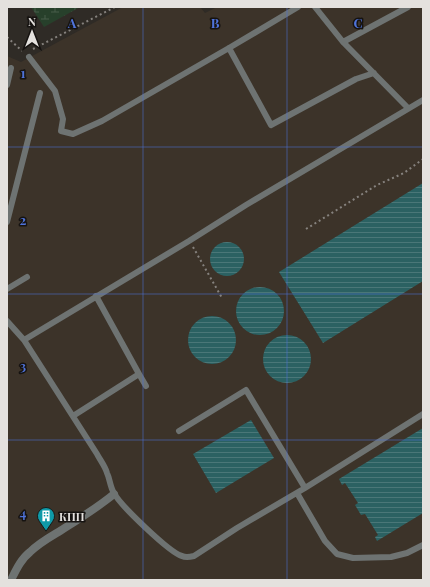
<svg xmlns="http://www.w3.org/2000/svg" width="430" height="587" viewBox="0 0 430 587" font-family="'Playfair Display',serif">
<defs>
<pattern id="wetland-marsh" width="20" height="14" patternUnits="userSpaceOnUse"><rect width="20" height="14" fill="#27402b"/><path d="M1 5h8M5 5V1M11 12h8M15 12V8" fill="none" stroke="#465b49"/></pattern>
<pattern id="water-rules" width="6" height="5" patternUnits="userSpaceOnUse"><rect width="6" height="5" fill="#2b6162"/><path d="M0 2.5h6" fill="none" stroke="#4a7778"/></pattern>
</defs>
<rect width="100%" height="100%" fill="#2f2b26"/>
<path fill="#3c3329" d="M123 7H200L205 13 217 7H423V580H7V56L21 62Z"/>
<path fill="url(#wetland-marsh)" d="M31 7H80L44 27Z"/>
<path fill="url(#water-rules)" d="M423 183V281L323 343 279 272Z
M210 259a17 17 0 1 1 34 0a17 17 0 1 1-34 0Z
M236 311a24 24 0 1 1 48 0a24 24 0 1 1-48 0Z
M188 340a24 24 0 1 1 48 0a24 24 0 1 1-48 0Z
M263 359a24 24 0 1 1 48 0a24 24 0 1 1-48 0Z
M251 420 274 458 216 493 193 454Z
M423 428V513L377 541 375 537 378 535 365 514 361 515 355 505 358 503 345 483 342 485 339 479Z"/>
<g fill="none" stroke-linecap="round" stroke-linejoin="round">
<path stroke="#86827e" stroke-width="2" stroke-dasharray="2 3" stroke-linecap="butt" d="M7 37 22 51
M33 49 115 7
M306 229 377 185 404 173 423 159
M193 247 222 298"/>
<path stroke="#6e7372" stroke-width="6" d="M315 7 343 42 408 108
M343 42 408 7
M229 48 271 125 356 79 374 73
M29 57 55 91 63 119 61 131 73 134 102 121 229 48 298 7
M7 85 11 68
M7 222 40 93
M7 289 27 277
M7 321 24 340
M139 374 146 386
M73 416 139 374 96 296
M179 431 246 390 305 488 237 528 194 556C190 557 186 558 182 556 170 553 120 505 114 493 110 487 110 479 107 473 105 466 100 460 97 454L24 340 189 241 246 205 423 100
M305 488 423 414
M297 493 325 541 337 554 353 558 391 557 407 553 423 545"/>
<path stroke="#6e7372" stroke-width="8" d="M11 580C16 570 21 559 30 552 39 543 50 537 60 531 79 519 97 508 114 494"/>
</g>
<path fill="none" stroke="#4f73da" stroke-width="1" stroke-opacity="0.55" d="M143 7V580M287 7V580M7 147H423M7 294H423M7 440H423"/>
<defs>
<symbol id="building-pin" viewBox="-11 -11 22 30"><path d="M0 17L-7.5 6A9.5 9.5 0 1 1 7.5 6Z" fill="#0f9aa8" stroke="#161311"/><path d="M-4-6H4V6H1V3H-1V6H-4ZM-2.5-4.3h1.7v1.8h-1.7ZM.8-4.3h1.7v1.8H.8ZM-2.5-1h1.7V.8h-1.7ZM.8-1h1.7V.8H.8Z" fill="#fff"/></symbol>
</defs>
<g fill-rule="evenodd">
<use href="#building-pin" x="36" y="506" width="20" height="27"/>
</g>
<g text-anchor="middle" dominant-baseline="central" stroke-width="3" stroke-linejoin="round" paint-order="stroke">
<g font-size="11" font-weight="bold" fill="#e4e1de" stroke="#161311" text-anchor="start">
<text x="59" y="516">КПП</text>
</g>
</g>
<g font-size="13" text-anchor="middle" font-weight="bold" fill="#4f73da" stroke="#161311" stroke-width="3" stroke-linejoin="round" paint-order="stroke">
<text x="72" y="28">A</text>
<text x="215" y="28">B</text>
<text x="358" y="28">C</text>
<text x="23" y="78">1</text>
<text x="23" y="225">2</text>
<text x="23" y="371">3</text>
<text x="23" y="518">4</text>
</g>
<rect width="430" height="587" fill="none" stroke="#e4e1de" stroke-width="16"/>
<g transform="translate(32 32)" stroke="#161311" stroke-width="3" paint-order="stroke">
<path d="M0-3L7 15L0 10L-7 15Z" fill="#e4e1de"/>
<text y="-6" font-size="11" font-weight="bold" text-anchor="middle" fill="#e4e1de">N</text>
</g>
</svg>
